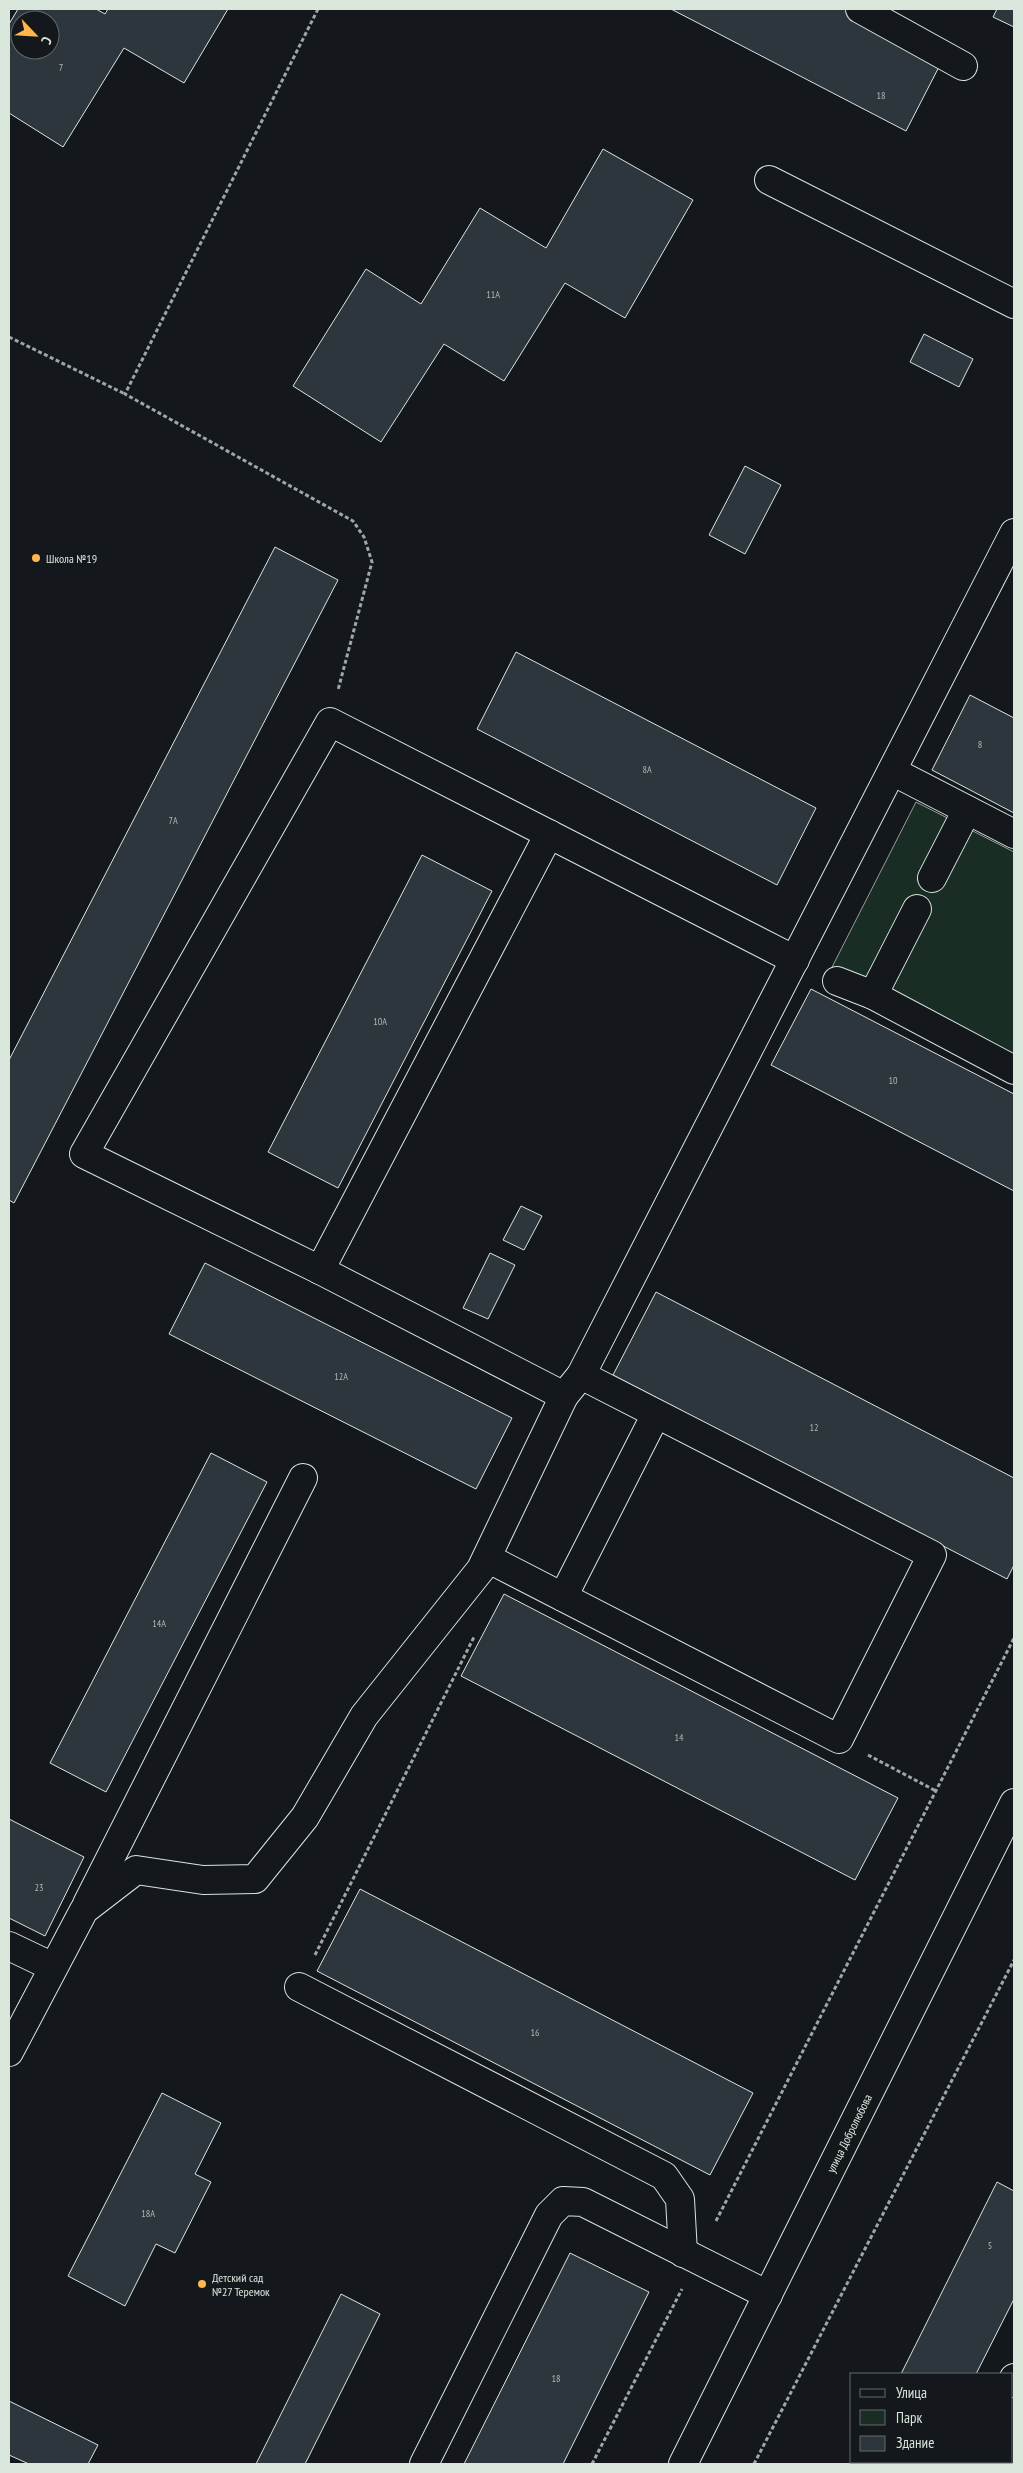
<svg xmlns="http://www.w3.org/2000/svg" width="1023" height="2473" viewBox="0 0 1023 2473" font-family="'PT Sans Narrow',sans-serif">
<rect width="100%" height="100%" fill="#14181c"/>
<path fill="#1a2d24" stroke="#939e99" d="M916 802 1014 852V1067L829 973Z"/>
<path fill="#2c363c" stroke="#d8e6dc" fill-rule="evenodd" d="M18 9H96L105 14 108 9H228L184 83 124 48 63 147 9 113V24ZM20 20H50V50H20Z
M671 9H845L943 59 906 131Z
M997 9H1014V27L993 17Z
M603 149 693 200 625 318 565 283 504 381 444 344 381 442 293 386 366 269 421 304 480 208 546 248Z
M924 334 973 359 959 387 910 362Z
M745 466 781 485 745 554 709 535Z
M275 547 338 580 14 1203 9 1200V1060Z
M516 652 816 808 777 885 477 729Z
M970 695 1014 718V813L932 770Z
M422 855 492 891 338 1188 268 1152Z
M811 989 1014 1094V1191L771 1065Z
M521 1206 542 1216 524 1250 503 1240Z
M490 1253 515 1265 488 1319 463 1308Z
M205 1263 512 1418 476 1489 169 1334Z
M656 1292 1014 1478V1565L1007 1579 613 1375Z
M211 1453 267 1482 106 1792 50 1763Z
M504 1594 898 1798 855 1880 461 1676Z
M9 1819 84 1857 45 1936 9 1918Z
M360 1889 753 2093 710 2175 317 1971Z
M162 2093 221 2123 195 2174 211 2182 175 2253 156 2244 125 2306 68 2276Z
M997 2182 1014 2191V2299L976 2374H901Z
M570 2253 649 2292 563 2464H464Z
M341 2294 380 2314 305 2464H256Z
M9 2401 98 2445 88 2464H29L9 2455Z
M857 2462H932L931 2464H856Z"/>
<g fill="none" stroke-linecap="round" stroke-linejoin="round">
<defs>
<g id="minor">
<path d="M860 9 963 66"/>
<path d="M769 180 1014 304"/>
<path d="M892 771 1014 834"/>
<path d="M932 878 967 810"/>
<path d="M837 981 873 995 1014 1070"/>
<path d="M873 995 917 909"/>
<path d="M320 1270 549 834"/>
<path d="M564 1396 320 1270 84 1154 330 722 795 960"/>
<path d="M487 1558 839 1739 932 1555 581 1375"/>
<path d="M563 1597 656 1414"/>
<path d="M87 1904 303 1478"/>
<path d="M9 1946 53 1967"/>
<path d="M299 1987 664 2176 680 2199 683 2253"/>
<path d="M9 2052 84 1910 136 1870 203 1880 255 1879 305 1817 364 1716 481 1569 564 1396 581 1375 1014 533"/>
<path d="M1012 2383 1014 2378"/>
<path d="M424 2464 549 2215 563 2201 583 2202 768 2295"/>
<path id="s1" d="M683 2464 1014 1803"/>
<path d="M972 2464 973 2462"/>
</g>
</defs>
<use href="#minor" stroke="#d8e6dc" stroke-width="30"/>
<path stroke="#9da8a2" stroke-width="3" stroke-dasharray="4 2.5" stroke-linecap="butt" d="M318 9 125 394 353 521 364 537 372 562 338 690
M9 337 125 394
M868 1755 936 1791
M315 1955 474 1637
M716 2221 1014 1638
M592 2464 682 2289
M754 2464 1014 1960"/>
<use href="#minor" stroke="#14181c" stroke-width="28"/>
</g>
<g fill="#ffb74d" stroke="#14181c" stroke-width="2">
<circle cx="36" cy="558" r="5"/>
<circle cx="202" cy="2284" r="5"/>
</g>
<g text-anchor="middle" dominant-baseline="central" stroke-width="4" stroke-linejoin="round" paint-order="stroke">
<g font-size="10" fill="#adbab4">
<text x="61" y="67">7</text>
<text x="881" y="95">18</text>
<text x="493" y="294">11А</text>
<text x="980" y="744">8</text>
<text x="647" y="769">8А</text>
<text x="173" y="820">7А</text>
<text x="380" y="1021">10А</text>
<text x="893" y="1080">10</text>
<text x="341" y="1376">12А</text>
<text x="814" y="1427">12</text>
<text x="159" y="1623">14А</text>
<text x="679" y="1737">14</text>
<text x="39" y="1887">23</text>
<text x="535" y="2032">16</text>
<text x="148" y="2213">18А</text>
<text x="990" y="2245">5</text>
<text x="556" y="2378">18</text>
</g>
<g font-size="12" fill="#d8e6dc" stroke="#14181c" text-anchor="start">
<text x="46" y="558">Школа №19</text>
<text x="212" y="2277">Детский сад<tspan x="212" dy="14">№27 Теремок</tspan></text>
</g>
<g font-size="12" fill="#d8e6dc" stroke="#14181c">
<text stroke="none"><textPath href="#s1" startOffset="370">улица Добролюбова</textPath></text>
</g>
</g>
<rect width="1023" height="2473" fill="none" stroke="#d8e6dc" stroke-width="20"/>
<rect x="850" y="2373" width="162" height="90" fill="#14181c" stroke="#626a69"/>
<rect x="860" y="2389" width="25" height="8" fill="#14181c" stroke="#626a69"/>
<text x="896" y="2398" font-size="15" fill="#d8e6dc">Улица</text>
<rect x="860" y="2410" width="25" height="15" fill="#1a2d24" stroke="#626a69"/>
<text x="896" y="2423" font-size="15" fill="#d8e6dc">Парк</text>
<rect x="860" y="2436" width="25" height="15" fill="#2c363c" stroke="#626a69"/>
<text x="896" y="2448" font-size="15" fill="#d8e6dc">Здание</text>
<g transform="translate(35 35) rotate(115)"><circle r="24" fill="#14181c" stroke="#626a69"/>
<path d="M0-4L9 19L0 12L-9 19Z" fill="#ffb74d"/>
<text y="-8" font-size="14" font-weight="bold" text-anchor="middle" fill="#d8e6dc">С</text>
</g>
</svg>
